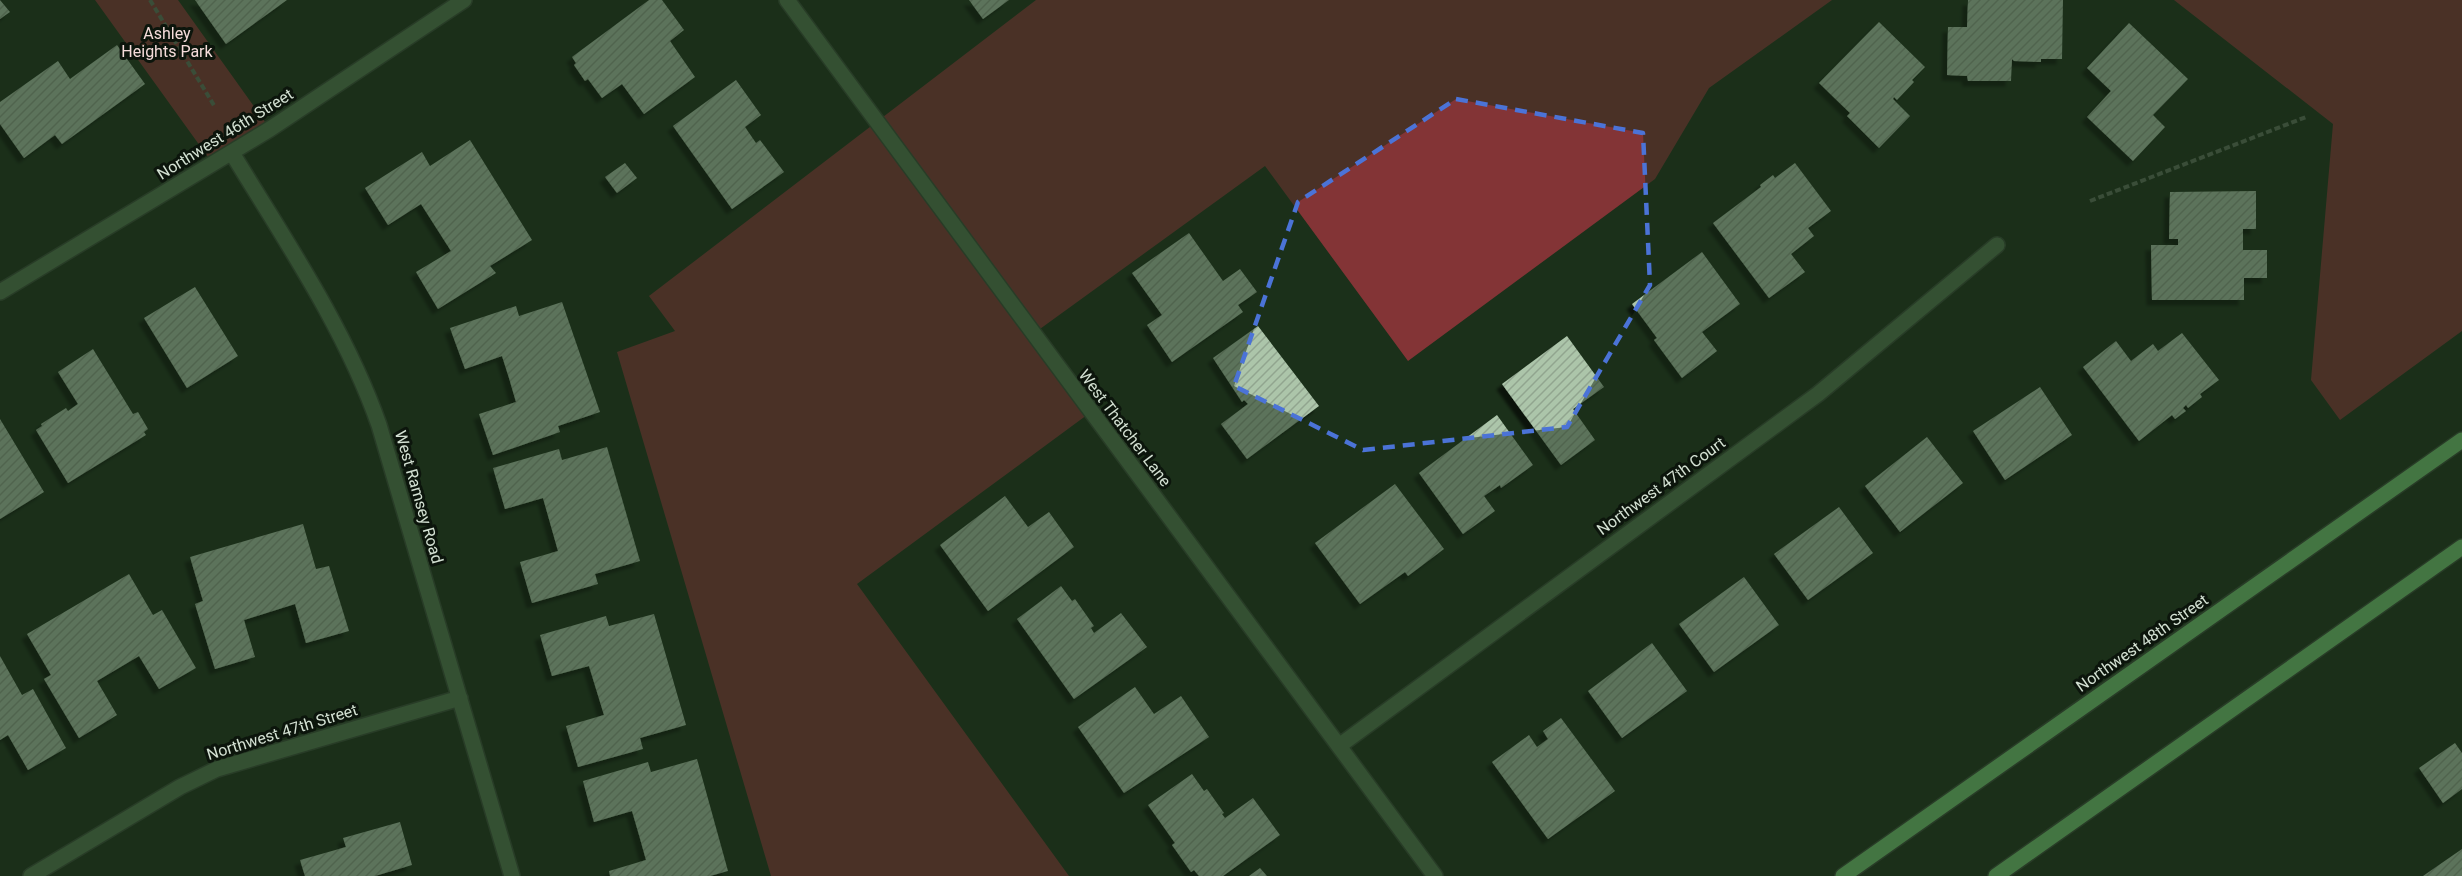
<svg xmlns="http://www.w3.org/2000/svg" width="2462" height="876" viewBox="0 0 2462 876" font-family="Roboto,sans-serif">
<defs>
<pattern id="building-hatch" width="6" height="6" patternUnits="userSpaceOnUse" patternTransform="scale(1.5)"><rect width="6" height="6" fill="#acc5aa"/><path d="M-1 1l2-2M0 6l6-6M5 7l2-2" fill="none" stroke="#91a58f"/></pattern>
<filter id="shadow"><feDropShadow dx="-5.5" dy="5.5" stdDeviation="1.5" flood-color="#0009"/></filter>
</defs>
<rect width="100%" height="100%" fill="#1b301a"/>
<path fill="#833436" d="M95 0H178L270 129 213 164Z
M1036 0H1832L1709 88 1655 179 1408 361 1265 166 1033 334 1091 412 857 584 1069 876H771L617 352 675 331 649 296Z
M2174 0H2462V331L2340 420 2311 380 2333 124Z"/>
<path fill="url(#building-hatch)" filter="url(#shadow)" d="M0 0 10 12 0 19Z
M195 0H287L226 44Z
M649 0H662L684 30 670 41 695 77 644 114 622 84 602 98 588 79 585 81 574 65 576 63 572 57Z
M969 0H1009L983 19Z
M1968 0H2063L2062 59H2041V62L2014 61 2012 59 2011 81H1968L1967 76 1947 75 1948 27H1967Z
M1879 22 1925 67 1912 80 1914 82 1897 100 1894 97 1893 99 1910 116 1879 148 1847 116 1850 113 1819 83Z
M2129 23 2188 79 2153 115 2165 127 2133 161 2087 117 2111 91 2087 68Z
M117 45 145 84 62 144 55 135 24 158 0 124V102L58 61 70 79Z
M736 80 761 115 745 127 756 143 760 140 784 172 732 209 673 126Z
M470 140 532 240 490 266 496 273 438 309 416 272 451 251 421 204 388 225 365 188 422 152 430 166Z
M625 163 637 178 617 193 605 177Z
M1795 163 1831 211 1808 228 1814 236 1791 254 1805 272 1769 298 1713 223 1761 187 1760 185 1773 175 1775 178Z
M2256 191V229H2243V250H2267V278H2244V300H2152L2151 245H2178V239H2169L2170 192Z
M1189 233 1223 281 1240 269 1257 292 1238 305 1243 312 1172 362 1147 325 1162 315 1132 273Z
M1702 252 1740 304 1702 332 1717 351 1682 378 1654 340 1657 338 1632 304Z
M195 287 238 356 187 388 144 318Z
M562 302 600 412 558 426 560 432 493 455 479 414 516 402 509 378 502 356 465 369 450 328 516 306 519 316Z
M1258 326 1319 406 1247 459 1221 424 1248 404 1244 400 1242 402 1213 358Z
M2182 333 2219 380 2200 394 2202 397 2188 408 2186 405 2183 408 2186 411 2175 419 2172 415 2139 441 2083 367 2116 341 2131 361 2153 344 2158 351Z
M1567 336 1604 387 1573 409 1595 440 1561 465 1502 384Z
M93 349 133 414 138 412 148 429 144 432 146 435 68 483 36 430 42 426 41 424 66 408 68 411 78 404 58 372Z
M2040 387 2072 435 2005 480 1973 431Z
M1497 415 1533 465 1501 488 1500 485 1484 496 1495 511 1463 534 1419 473Z
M0 419 44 492 0 519Z
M1927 437 1963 483 1900 532 1865 486Z
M607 447 640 561 595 574 598 584 532 603 520 562 558 551 543 498 505 509 493 468 559 449 562 460Z
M1395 484 1444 549 1408 576 1405 572 1360 604 1315 543Z
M1005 496 1028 527 1049 512 1074 547 988 611 940 545Z
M1839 507 1873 553 1808 600 1774 554Z
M303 524 316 569 329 566 349 631 306 643 295 604 244 620 255 657 215 669 195 604 203 601 190 557Z
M129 574 153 615 162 610 196 668 159 689 139 656 97 681 117 715 79 738 44 679 51 675 27 634Z
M1744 577 1779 625 1714 672 1679 624Z
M1061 586 1072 601 1075 599 1094 626 1091 628 1094 633 1121 613 1147 647 1074 699 1017 619Z
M654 614 686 725 640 738 643 749 578 767 566 726 604 715 589 666 552 676 540 635 606 616 609 626Z
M1652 643 1687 691 1622 738 1588 691Z
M0 656 22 695 33 689 66 748 28 770 8 735 0 740Z
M1135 687 1154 714 1181 696 1209 737 1124 793 1078 727Z
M1561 718 1615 791 1548 839 1492 762 1529 735 1537 747 1548 739 1543 731Z
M2455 743 2462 753V789L2443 803 2419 768Z
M697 759 728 871 710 876H610L609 871 646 860 639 835 632 811 594 822 583 781 648 762 651 772Z
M1192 774 1204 791 1207 789 1224 813 1222 814 1225 818 1253 798 1280 835 1223 876H1199L1194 870 1191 872 1172 845 1175 843 1148 805Z
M400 822 412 865 375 876H305L300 860 346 847 343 838Z
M2462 849V876H2423Z
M1260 868 1267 876H1249Z"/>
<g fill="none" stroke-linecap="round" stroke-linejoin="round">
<defs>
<path id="minor" d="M787 0 1435 876
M232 153C285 240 345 328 379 425L512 876
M0 292 270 129 464 0
M1339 746 1818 394 1997 245
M31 876 180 787 217 769 460 698"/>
<path id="major" d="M1843 876 2462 440
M1996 876 2462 547"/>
</defs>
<use href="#minor" stroke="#394c38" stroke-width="18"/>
<use href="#major" stroke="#394c38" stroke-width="18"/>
<path stroke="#5f715e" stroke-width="4" stroke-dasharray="6 3" stroke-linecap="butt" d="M150 0 215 107
M2090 201 2306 117"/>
<use href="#minor" stroke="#527950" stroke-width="15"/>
<use href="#major" stroke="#74c973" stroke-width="15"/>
</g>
<path d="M0 0H2462V876H0ZM1456 99 1643 133 1650 285 1567 427 1363 450 1234 386 1298 202Z" fill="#1b301a" fill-opacity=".55" fill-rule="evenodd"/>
<path fill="none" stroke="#4b73d7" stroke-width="4.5" stroke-dasharray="12 8" stroke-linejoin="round" d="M1456 99 1643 133 1650 285 1567 427 1363 450 1234 386 1298 202Z"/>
<g text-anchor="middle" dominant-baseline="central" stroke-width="6" stroke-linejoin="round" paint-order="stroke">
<g font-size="16" fill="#f5dcda" stroke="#0c150c">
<text x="167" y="33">Ashley<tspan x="167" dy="18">Heights Park</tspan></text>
</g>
<g font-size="16" fill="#d4e1d3" stroke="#0c150c">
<text transform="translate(225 134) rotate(-32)">Northwest 46th Street</text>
<text transform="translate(1125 428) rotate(53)">West Thatcher Lane</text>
<text transform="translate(1661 486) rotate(-36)">Northwest 47th Court</text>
<text transform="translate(419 497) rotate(74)">West Ramsey Road</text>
<text transform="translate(2142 643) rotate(-35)">Northwest 48th Street</text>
<text transform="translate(282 732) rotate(-17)">Northwest 47th Street</text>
</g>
</g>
</svg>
